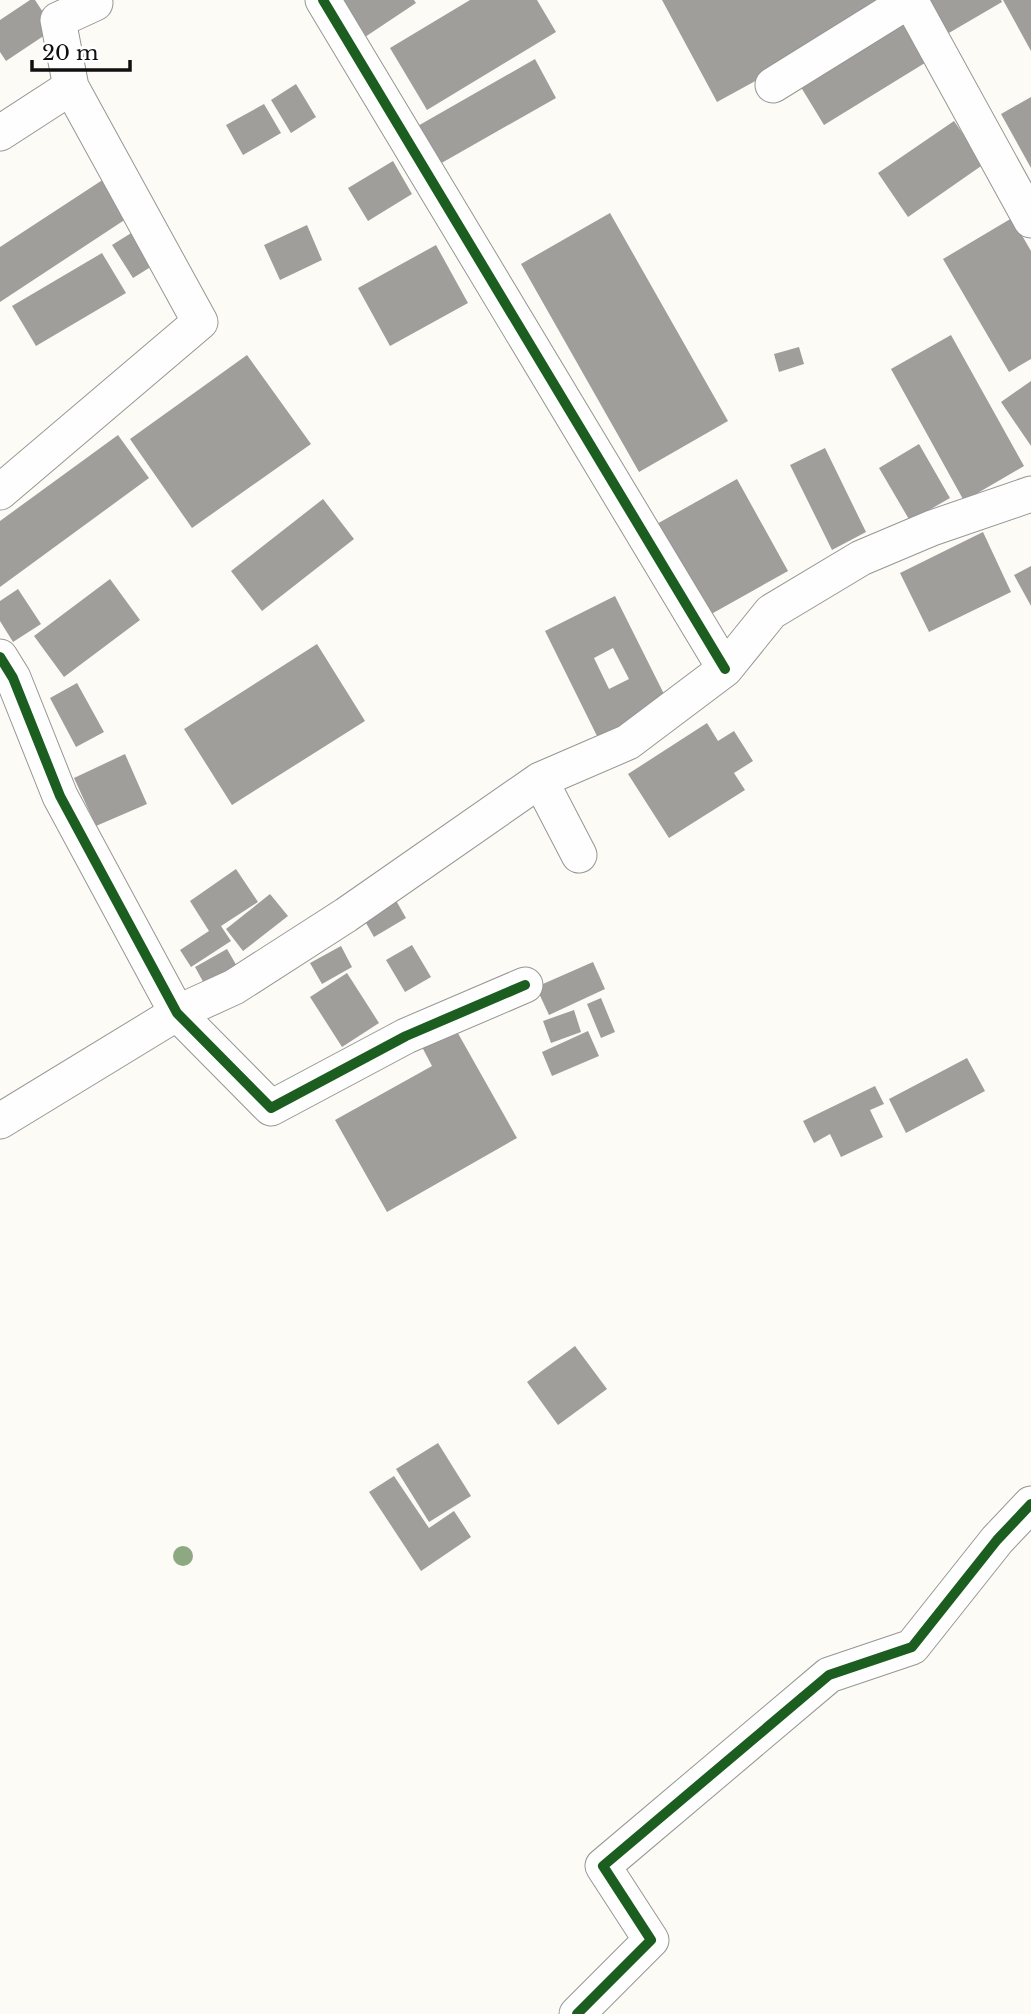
<svg xmlns="http://www.w3.org/2000/svg" width="1031" height="2014" viewBox="0 0 1031 2014" font-family="'Libre Baskerville',serif">
<rect width="100%" height="100%" fill="#fcfbf6"/>
<path fill="#a09e9b" fill-rule="evenodd" d="M30 0H35L54 29 6 61 0 52V20Z
M341 0H414L416 3 365 37Z
M470 0H537L556 32 427 110 390 48Z
M662 0H890L893 6 717 102Z
M929 0H1001L1002 2 942 37Z
M1003 0H1031V51Z
M905 12 933 58 824 125 796 79Z
M535 59 556 98 438 165 416 127Z
M296 84 316 117 291 133 271 100Z
M1031 97V168L1001 114Z
M264 104 281 133 243 155 226 125Z
M954 121 984 164 908 217 878 173Z
M393 161 412 194 368 221 348 188Z
M104 179 129 217 0 302V247Z
M610 213 728 421 639 472 521 264Z
M1012 218 1031 251V359L1009 372 943 259Z
M307 225 322 260 280 280 264 245Z
M136 230 157 263 133 278 112 245Z
M436 245 468 303 390 346 358 288Z
M102 253 126 293 36 346 12 306Z
M951 335 1024 466 964 501 891 369Z
M799 347 804 364 779 372 774 354Z
M247 355 311 444 192 528 130 439Z
M1031 381V446L1001 402Z
M118 435 149 478 0 587V521Z
M919 444 950 498 910 521 879 468Z
M825 448 866 532 832 550 790 465Z
M737 479 788 571 706 617 655 525Z
M323 499 354 539 262 611 231 571Z
M983 532 1011 592 929 632 900 573Z
M1031 566V606L1014 575Z
M110 579 140 620 64 677 34 636Z
M18 589 41 624 13 642 0 621V601Z
M615 596 668 702 598 738 545 631ZM613 648 629 679 609 689 594 658Z
M317 644 365 721 232 805 184 729Z
M77 683 104 732 76 747 50 698Z
M707 723 718 741 734 731 753 761 734 773 745 790 669 838 628 774Z
M125 754 147 804 96 826 74 778Z
M236 869 258 902 221 926 231 941 191 967 180 950 209 931 190 901Z
M270 894 288 916 243 951 226 929Z
M394 897 406 918 374 937 362 916Z
M412 945 431 977 405 992 386 960Z
M341 946 352 967 322 984 310 963Z
M227 949 238 968 206 987 195 967Z
M593 962 605 989 549 1015 536 987Z
M347 973 379 1023 342 1047 310 997Z
M601 998 615 1032 601 1038 587 1004Z
M574 1010 581 1032 551 1043 543 1021Z
M455 1028 517 1138 387 1212 335 1120 432 1066 422 1047Z
M588 1031 599 1056 552 1076 542 1052Z
M967 1058 985 1091 906 1133 889 1099Z
M875 1086 884 1104 870 1110 883 1137 841 1157 830 1134 814 1143 803 1121Z
M575 1346 607 1389 558 1425 527 1382Z
M438 1443 471 1496 429 1522 396 1469Z
M394 1476 429 1528 454 1511 471 1537 421 1571 369 1492Z"/>
<g fill="none" stroke-linecap="round" stroke-linejoin="round">
<defs>
<path id="minor" d="M323 0 725 669
M910 0 1031 220
M773 85 910 0
M0 133 71 87
M0 492 200 322 71 87 58 20 95 3 93 0
M0 657 13 678 60 796 177 1013 271 1108 406 1036 525 985
M579 855 540 780 628 742 725 669 771 612 861 558 932 528 1031 494
M0 1121 177 1013 234 987 346 915 540 780
M577 2014 651 1940 603 1866 829 1675 912 1647 997 1540 1031 1504"/>
</defs>
<use href="#minor" stroke="#969694" stroke-width="37"/>
<use href="#minor" stroke="#fffefe" stroke-width="35"/>
<defs>
<path id="cycleway" d="M323 0 725 669
M0 657 13 678 60 796 177 1013 271 1108 406 1036 525 985
M577 2014 651 1940 603 1866 829 1675 912 1647 997 1540 1031 1504"/>
</defs>
<use href="#cycleway" stroke="#fff" stroke-width="15"/>
<use href="#cycleway" stroke="#1b5e20" stroke-width="10"/>
</g>
<circle fill="#8ca981" cx="183" cy="1556" r="10"/>
<path d="M32 60v10h98v-10" fill="none" stroke="#101010" stroke-width="3.5"/>
<text x="42" y="60" font-size="21" fill="#101010" stroke="#ffffff" stroke-width="5" paint-order="stroke">20 m</text>
</svg>
